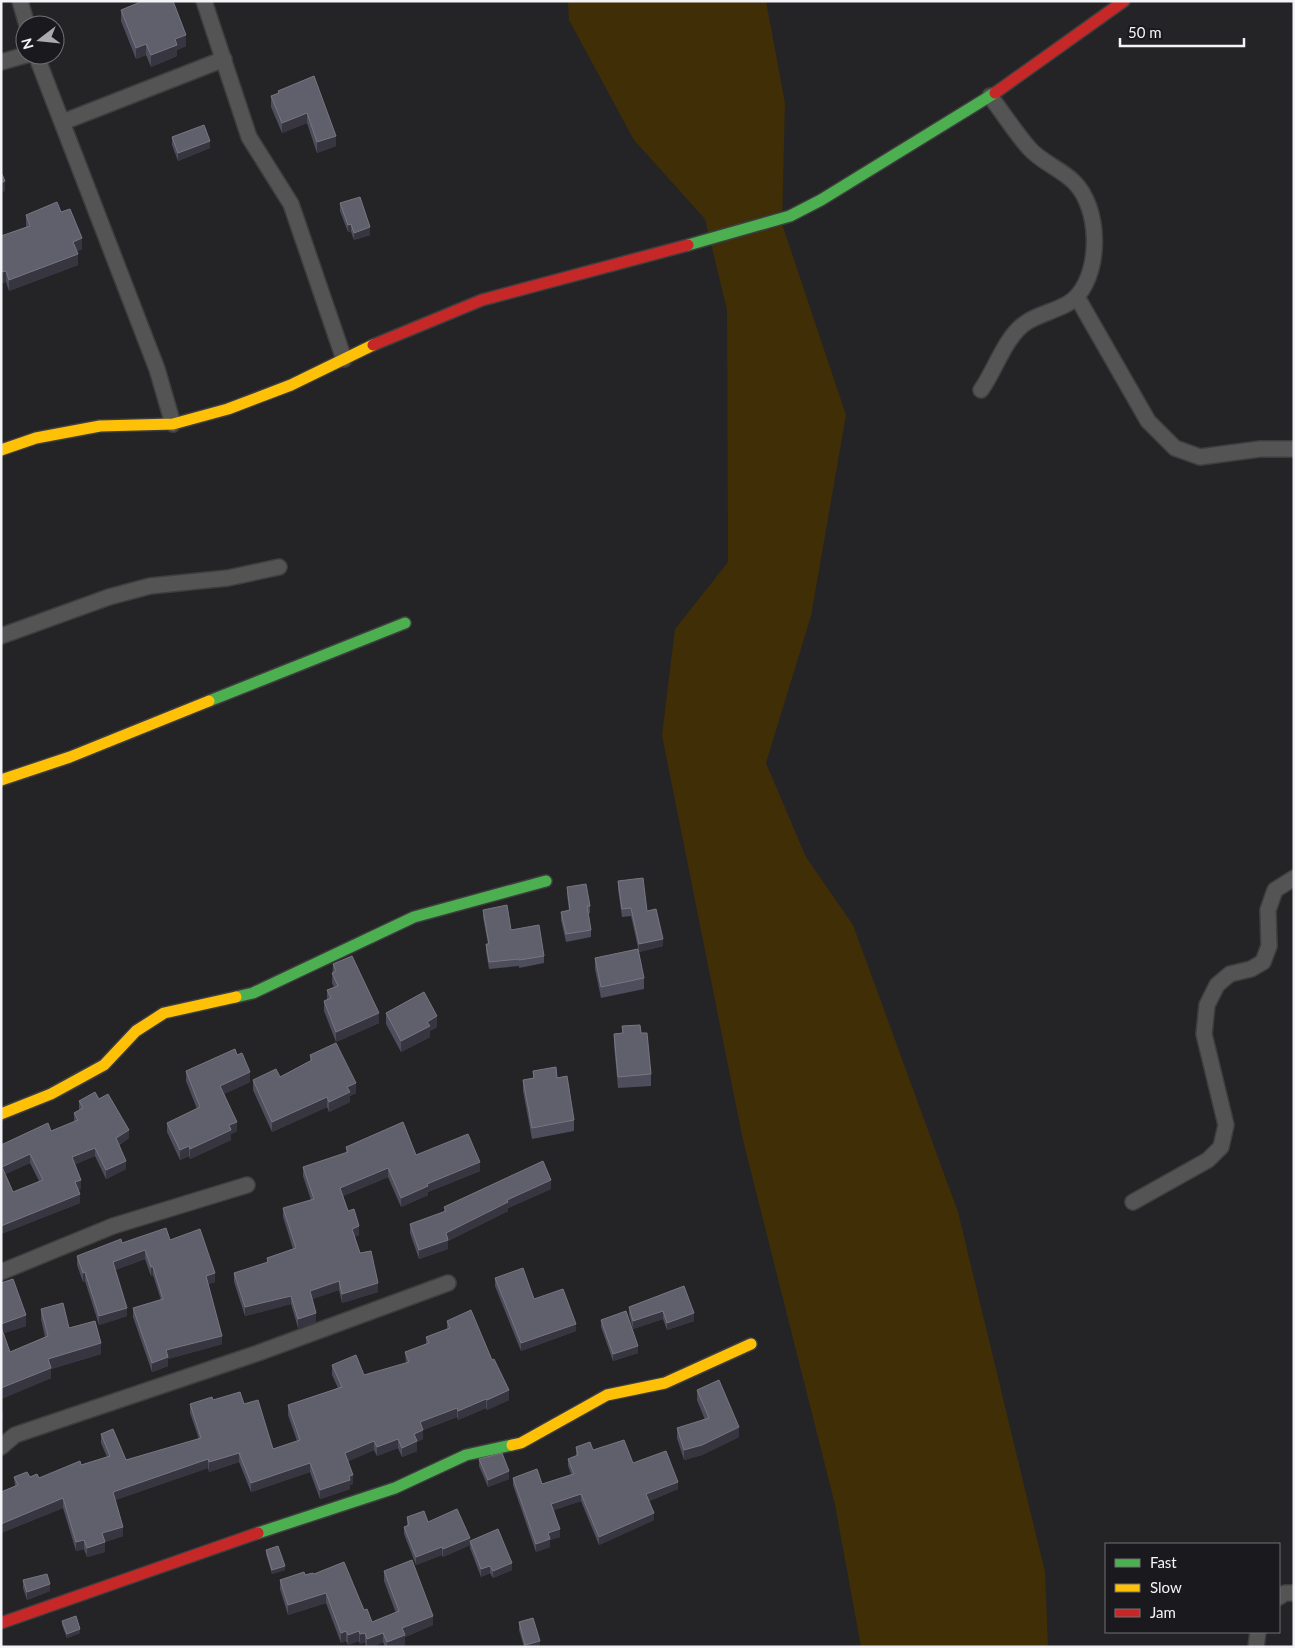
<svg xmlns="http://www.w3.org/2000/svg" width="1295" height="1648" viewBox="0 0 1295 1648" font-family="Lato,sans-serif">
<rect width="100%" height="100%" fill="#242427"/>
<path fill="#3f2e06" d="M568 1H766L785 103 782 224 846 415 811 616 766 763 806 857 853 925 958 1212 1045 1572 1048 1647H861L835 1505 743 1140 662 735 675 629 728 562 727 310 705 219 634 140 569 20Z"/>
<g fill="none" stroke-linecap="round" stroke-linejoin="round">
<defs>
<path id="street" d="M20 1 27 25
M204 1 249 137 291 204 344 359
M36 55 157 369 173 424
M1 62 26 55
M63 122 224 59
M1077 297 1148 421 1175 448 1200 457 1260 449H1294
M981 390C996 369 1005 336 1027 322 1042 312 1067 309 1078 295 1101 268 1100 208 1074 182 1061 169 1041 162 1029 148 1015 132 1003 113 990 96
M1 636 109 597 150 586 228 578 279 567
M1133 1202 1208 1160 1221 1147 1226 1125 1204 1034 1207 1005 1217 985 1230 974 1251 969 1263 962 1269 946 1268 910 1275 890 1294 878
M1 1272 113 1226 247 1185
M1 1447 15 1435 258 1353 448 1283
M1279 1597 1285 1593H1294
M1256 1647 1258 1632"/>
<path id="fast" d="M688 245 790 216 821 200 995 93
M209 701 405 623
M236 997 253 993 414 917 546 881
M258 1533 395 1488 466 1455 512 1445"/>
<path id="slow" d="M1 450 36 438 100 426 173 424 228 409 291 385 373 345
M1 780 70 757 209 701
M1 1114 51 1094 104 1065 136 1031 164 1013 236 997
M512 1445 521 1443 607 1395 665 1383 751 1344"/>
<path id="jam" d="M995 93 1124 1
M373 345 482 300 688 245
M1 1623 258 1533"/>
</defs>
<use href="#street" stroke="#3e3e3f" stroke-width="18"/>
<use href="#fast" stroke="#3e3e3f" stroke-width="14"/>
<use href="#slow" stroke="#3e3e3f" stroke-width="14"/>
<use href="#jam" stroke="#3e3e3f" stroke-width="14"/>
<use href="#street" stroke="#545455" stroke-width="15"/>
<use href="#fast" stroke="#4caf50" stroke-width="11"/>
<use href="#slow" stroke="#ffc107" stroke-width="11"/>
<use href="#jam" stroke="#c62828" stroke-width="11"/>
</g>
<path fill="#4e4d5c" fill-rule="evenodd" d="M121 10 186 46 177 50V56L151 67 146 55 136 59 121 21Z
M314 76 336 146 317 153 307 123 282 133 271 107V96L278 93V91Z
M172 137 210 148 178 161 172 145Z
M340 203 370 235 354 240 351 232H348L340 211Z
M61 212 82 249 77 251 78 265 9 291 6 282 1 283V236L26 227V215Z
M618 881 647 911 663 946 639 952 631 916 622 917 618 889Z
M567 887 590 906V913L588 914 591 930V937L566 942 561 920V912L569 911 567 894Z
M483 910 511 930 544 956V963L519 968V966L489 969 486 951V944H488L483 917Z
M595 958 644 978V989L601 998 595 969Z
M333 964 379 1023 336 1042 324 1011V1001L327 1000V990L334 987 332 983Z
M386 1013 437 1027 430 1031V1037L401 1052 386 1024Z
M622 1026 651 1074V1086L618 1088 614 1045V1034L622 1033Z
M310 1055 356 1093 350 1096V1102L329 1112 327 1107 272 1132 253 1090V1080L280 1077 310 1061Z
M186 1071 250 1082 224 1094 237 1131 231 1134V1140L190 1159 189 1156 180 1160 167 1132V1123L197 1109 186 1081Z
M533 1071 557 1078 574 1120V1131L532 1139 523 1091V1080L533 1078Z
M99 1099 129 1138 119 1145 126 1169 106 1179 95 1156 75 1164 81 1189 78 1190 80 1203 1 1234V1145L51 1131 74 1122V1113L79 1110V1101ZM30 1163 39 1181 13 1192 5 1174Z
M346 1147 416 1155 480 1171 428 1192V1195L401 1207 388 1177 343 1196 348 1211 359 1235 354 1237 360 1253 378 1292 342 1303 339 1290 312 1299 316 1322 298 1328 291 1304 245 1316 234 1282V1273L267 1263V1258L293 1249 283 1217V1208L311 1200 303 1176V1167L346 1153Z
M551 1189 508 1208V1211L448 1241V1249L419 1259 410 1233V1224L444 1212V1207Z
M170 1240 215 1282 208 1284 222 1344 168 1359V1366L152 1372 133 1317V1308L161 1300 153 1275 151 1276 145 1259 115 1270 127 1316 99 1325 85 1281 83 1282 77 1265V1256L122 1243Z
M495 1278 534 1299 576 1331 521 1351 495 1286Z
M1 1283 26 1326 4 1333 10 1352 45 1337 41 1319V1309L69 1328 101 1354 51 1369V1378L1 1399Z
M684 1286 694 1321 667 1330 663 1319 633 1329 629 1314V1307Z
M601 1320 638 1353 613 1361 601 1327Z
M447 1321 509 1400 487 1410 486 1408 458 1420 457 1417 423 1430V1439L417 1442V1451L402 1457 398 1448 377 1456 374 1450 348 1461 353 1484 350 1485V1489L320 1499 310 1472 251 1492 239 1462 209 1472 208 1468 115 1500 123 1536 105 1542V1552L87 1557 84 1549 76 1551 63 1508 1 1533V1492L15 1486 14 1477 39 1478 107 1457 101 1443V1434L126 1460 199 1439 190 1413V1404L213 1400 244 1404 273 1449 297 1441 288 1415V1405L338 1388 332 1375V1365L364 1375 406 1363 405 1352 426 1344V1337L447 1329Z
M697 1390 739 1437 702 1455 684 1460 677 1438V1428L705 1420 697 1400Z
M576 1447 593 1450 633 1463 678 1489 649 1501 654 1520 599 1545 581 1501 554 1510 560 1537 550 1540V1547L536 1552 513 1485V1478L542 1484 571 1474 568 1466V1459L576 1456Z
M479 1459 509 1479 488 1487 479 1466Z
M407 1517 428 1522 470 1541 512 1570 493 1578 490 1573 481 1577 470 1548V1545L443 1557 442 1555 416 1565 404 1534V1527L407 1526Z
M266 1550 285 1570 272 1574 266 1554Z
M384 1571 433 1625 405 1637V1645L399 1647H385L383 1642 372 1647H366L365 1642 360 1644 359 1641 348 1645 346 1641 341 1643 326 1603 288 1615 280 1589V1580L314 1574 364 1610 372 1622 396 1613 384 1581Z
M23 1580 50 1591 27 1600 23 1588Z
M62 1621 80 1633 67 1638 62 1625Z
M519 1622 540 1647H524L519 1630Z"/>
<path fill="#363540" d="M186 35V46L177 50V56L151 67V55L175 39Z
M146 44V55L136 59V48Z
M307 113V123L282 133V123Z
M336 136V146L317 153V142Z
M210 141V148L178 161V153Z
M5 181V191L1 193V183Z
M351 224V232H348V225Z
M370 227V235L354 240V233Z
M82 238V249L73 253V242Z
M78 254V265L9 291V280Z
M6 271V282L1 283V272Z
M663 939V946L639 952V944Z
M379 1013V1023L336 1042V1032Z
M437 1016V1027L430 1031V1037L401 1052V1041L427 1022Z
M250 1072V1082L220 1096V1086Z
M356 1083V1093L350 1096V1102L329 1112V1102L347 1087Z
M327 1097V1107L272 1132V1122Z
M237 1122V1131L231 1134V1140L190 1159V1149L229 1125Z
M129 1130V1138L116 1146V1138Z
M189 1146V1156L180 1160V1150Z
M95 1148V1156L72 1166V1157Z
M30 1154V1163L2 1176V1167Z
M126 1161V1169L106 1179V1170Z
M480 1162V1171L428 1192V1195L401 1207V1198L427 1184Z
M388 1168V1177L340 1197V1188Z
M81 1180V1189L75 1191V1182Z
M551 1180V1189L508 1208V1211L448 1241V1249L419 1259V1250L446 1233 507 1200Z
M80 1194V1203L1 1234V1226Z
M359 1226V1235L352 1238V1229Z
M145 1250V1259L113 1271V1262Z
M151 1267H153V1275L151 1276Z
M85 1272V1281L83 1282V1273Z
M215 1273V1282L206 1285V1276Z
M339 1281V1290L310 1300V1291Z
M378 1283V1292L342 1303V1294Z
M291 1296V1304L245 1316V1307Z
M127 1308V1316L99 1325V1316Z
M663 1311V1319L633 1329V1321Z
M316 1313V1322L298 1328V1319Z
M694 1313V1321L667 1330V1323Z
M26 1315V1326L1 1334V1324Z
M576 1324V1331L521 1351V1343Z
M222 1336V1344L168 1359V1366L152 1372V1363L166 1350Z
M101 1343V1354L51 1369V1378L1 1399V1388L48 1359Z
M638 1346V1353L613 1361V1354Z
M509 1390V1400L487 1410V1400Z
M486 1399V1408L458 1420V1411Z
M457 1408V1417L420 1431V1422Z
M1 1410H3V1420L1 1421Z
M739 1427V1437L702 1455 684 1460V1450Z
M423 1430V1439L417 1442V1451L402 1457V1448L414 1434Z
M398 1439V1448L377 1456V1447Z
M374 1441V1450L345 1463V1453Z
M239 1453V1462L209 1472V1462Z
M208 1459V1468L113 1501V1492Z
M310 1463V1472L251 1492V1483Z
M509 1471V1479L488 1487V1480Z
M353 1475V1484L350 1485V1489L320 1499V1490Z
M678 1482V1489L646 1502V1494Z
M581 1494V1501L551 1511V1504Z
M63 1498V1508L1 1533V1524Z
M654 1513V1520L599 1545V1537Z
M123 1527V1536L102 1543V1533Z
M560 1529V1537L550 1540V1547L536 1552V1544L548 1533Z
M470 1538V1545L443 1557V1549Z
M84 1540V1549L76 1551V1542Z
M105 1542V1552L87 1557V1548Z
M442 1547V1555L416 1565V1557Z
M512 1563V1570L493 1578V1571Z
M285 1566V1570L272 1574V1570Z
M490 1566V1573L481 1577V1569Z
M50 1584V1591L27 1600V1592Z
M326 1593V1603L288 1615V1605Z
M433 1616V1625L405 1637V1645L399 1647H387V1642L402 1628Z
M80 1629V1633L67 1638V1634Z
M346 1631V1641L341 1643V1633Z
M359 1631V1641L348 1645V1635Z
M365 1633V1642L360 1644V1634Z
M383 1633V1642L372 1647H367V1639Z
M540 1641V1647H525V1645Z"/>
<path fill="#605f6c" stroke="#777682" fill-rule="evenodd" d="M143 1H173L186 35 175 39 177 45 151 55 146 44 136 48 121 10Z
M314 76 336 136 317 142 307 113 282 123 271 96 279 93 278 91Z
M204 125 210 141 178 153 172 137Z
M1 172 5 181 1 183Z
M360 197 370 227 354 233 351 224 348 225 340 203Z
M57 202 61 212 70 209 82 238 73 242 78 254 9 280 6 271 1 272V236L30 226 26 215Z
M643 878 647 911 656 909 663 939 639 944 631 908 622 909 618 881Z
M586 884 590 906H587L591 930 566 934 561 912 570 910 567 887Z
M507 905 511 930 539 925 544 956 519 960V959L489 962 486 944H489L483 910Z
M638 949 644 978 601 987 595 958Z
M352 956 379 1013 336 1032 324 1001 331 998 327 990 338 986 332 973 336 971 333 964Z
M424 992 437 1016 427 1022 430 1026 401 1041 386 1013Z
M640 1025 641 1033H647L651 1074 618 1077 614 1034 623 1033 622 1026Z
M336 1043 356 1083 347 1087 350 1092 329 1102 327 1097 272 1122 253 1080 276 1069 280 1077 312 1060 310 1055Z
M235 1049 237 1055 242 1053 250 1072 220 1086 237 1122 229 1125 231 1130 190 1149 189 1146 180 1150 167 1123 200 1107 186 1071Z
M556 1067 557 1078 567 1076 574 1120 532 1128 523 1080 534 1078 533 1071Z
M95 1092 99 1099 108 1094 129 1130 116 1138 126 1161 106 1170 95 1148 72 1157 81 1180 75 1182 80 1194 1 1226V1145L48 1123 51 1131 78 1120 74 1113 83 1108 79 1101ZM30 1154 43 1180 13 1192 2 1167Z
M403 1122 416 1155 468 1134 480 1162 427 1184 428 1186 401 1198 388 1168 340 1188 348 1211 354 1209 359 1226 352 1229 360 1253 371 1251 378 1283 342 1294 339 1281 310 1291 316 1313 298 1319 291 1296 245 1307 234 1273 268 1262 267 1258 296 1248 283 1208 314 1199 303 1167 348 1152 346 1147Z
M543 1161 551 1180 507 1200 508 1202 446 1233 448 1240 419 1250 410 1224 446 1211 444 1207Z
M166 1228 170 1240 200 1229 215 1273 206 1276 222 1336 166 1350 168 1357 152 1363 133 1308 163 1299 153 1267H151L145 1250 113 1262 127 1308 99 1316 85 1272 83 1273 77 1256 121 1239 122 1243Z
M523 1268 534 1299 563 1289 576 1324 521 1343 495 1278Z
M13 1279 26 1315 1 1324V1283Z
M684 1286 694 1313 667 1323 663 1311 633 1321 629 1307Z
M63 1303 69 1328 95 1321 101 1343 48 1359 51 1368 1 1388V1327L10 1352 48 1336 41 1309Z
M471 1310 492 1360 494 1359 509 1390 487 1400 486 1399 458 1411 457 1408 420 1422 423 1430 414 1434 417 1441 402 1448 398 1439 377 1447 374 1441 345 1453 353 1475 349 1476 350 1480 320 1490 310 1463 251 1483 239 1453 209 1462 208 1459 113 1492 123 1527 102 1533 105 1542 87 1548 84 1540 76 1542 63 1498 1 1524V1492L18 1485 14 1477 27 1472 30 1477 37 1474 39 1478 80 1461 81 1465 110 1456 101 1434 113 1429 126 1460 201 1438 190 1404 212 1397 213 1400 240 1392 244 1404 258 1400 273 1449 300 1440 288 1405 342 1387 332 1365 356 1355 364 1375 409 1362 405 1352 429 1343 426 1337 450 1328 447 1321Z
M626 1311 638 1346 613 1354 601 1320Z
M719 1380 739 1427 702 1445 684 1450 677 1428 709 1418 697 1390Z
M624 1440 633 1463 666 1451 678 1482 646 1494 654 1513 599 1537 581 1494 551 1504 560 1529 548 1533 550 1539 536 1544 513 1478 537 1469 542 1484 574 1474 568 1459 578 1455 576 1447 590 1442 593 1450Z
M502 1453 509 1471 488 1480 479 1459Z
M457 1509 470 1538 443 1549 442 1547 416 1557 404 1527 409 1525 407 1517 424 1511 428 1522Z
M498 1529 512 1563 493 1571 490 1566 481 1569 470 1541Z
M278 1546 285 1566 272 1570 266 1550Z
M412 1560 433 1616 402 1628 405 1635 387 1642 383 1633 367 1639 365 1633 360 1634 359 1631 348 1635 346 1631 341 1633 326 1593 288 1605 280 1580 304 1572 305 1575 313 1573 314 1574 344 1562 364 1610 367 1609 372 1622 399 1611 384 1571Z
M47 1574 50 1584 27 1592 23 1580Z
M76 1616 80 1629 67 1634 62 1621Z
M533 1618 540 1641 525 1645 519 1622Z"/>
<rect width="1295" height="1648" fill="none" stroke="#f3f4f7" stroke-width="5"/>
<rect x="1105" y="1543" width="175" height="90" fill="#1a1a1e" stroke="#717175"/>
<rect x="1115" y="1559" width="25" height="8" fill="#4caf50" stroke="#717175"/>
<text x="1150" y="1568" font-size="15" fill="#f3f4f7">Fast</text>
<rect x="1115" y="1584" width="25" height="8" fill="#ffc107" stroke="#717175"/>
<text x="1150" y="1593" font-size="15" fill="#f3f4f7">Slow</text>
<rect x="1115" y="1609" width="25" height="8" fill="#c62828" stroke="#717175"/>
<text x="1150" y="1618" font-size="15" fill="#f3f4f7">Jam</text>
<g transform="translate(40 40) rotate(254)"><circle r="24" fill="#1a1a1e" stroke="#717175"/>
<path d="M0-4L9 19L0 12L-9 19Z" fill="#ababae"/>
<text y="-8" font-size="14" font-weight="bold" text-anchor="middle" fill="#f3f4f7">N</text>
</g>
<path d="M1120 38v8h124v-8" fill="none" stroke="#f3f4f7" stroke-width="2.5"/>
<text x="1128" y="38" font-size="15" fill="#f3f4f7" stroke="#1a1a1e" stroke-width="4" paint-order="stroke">50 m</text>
</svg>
